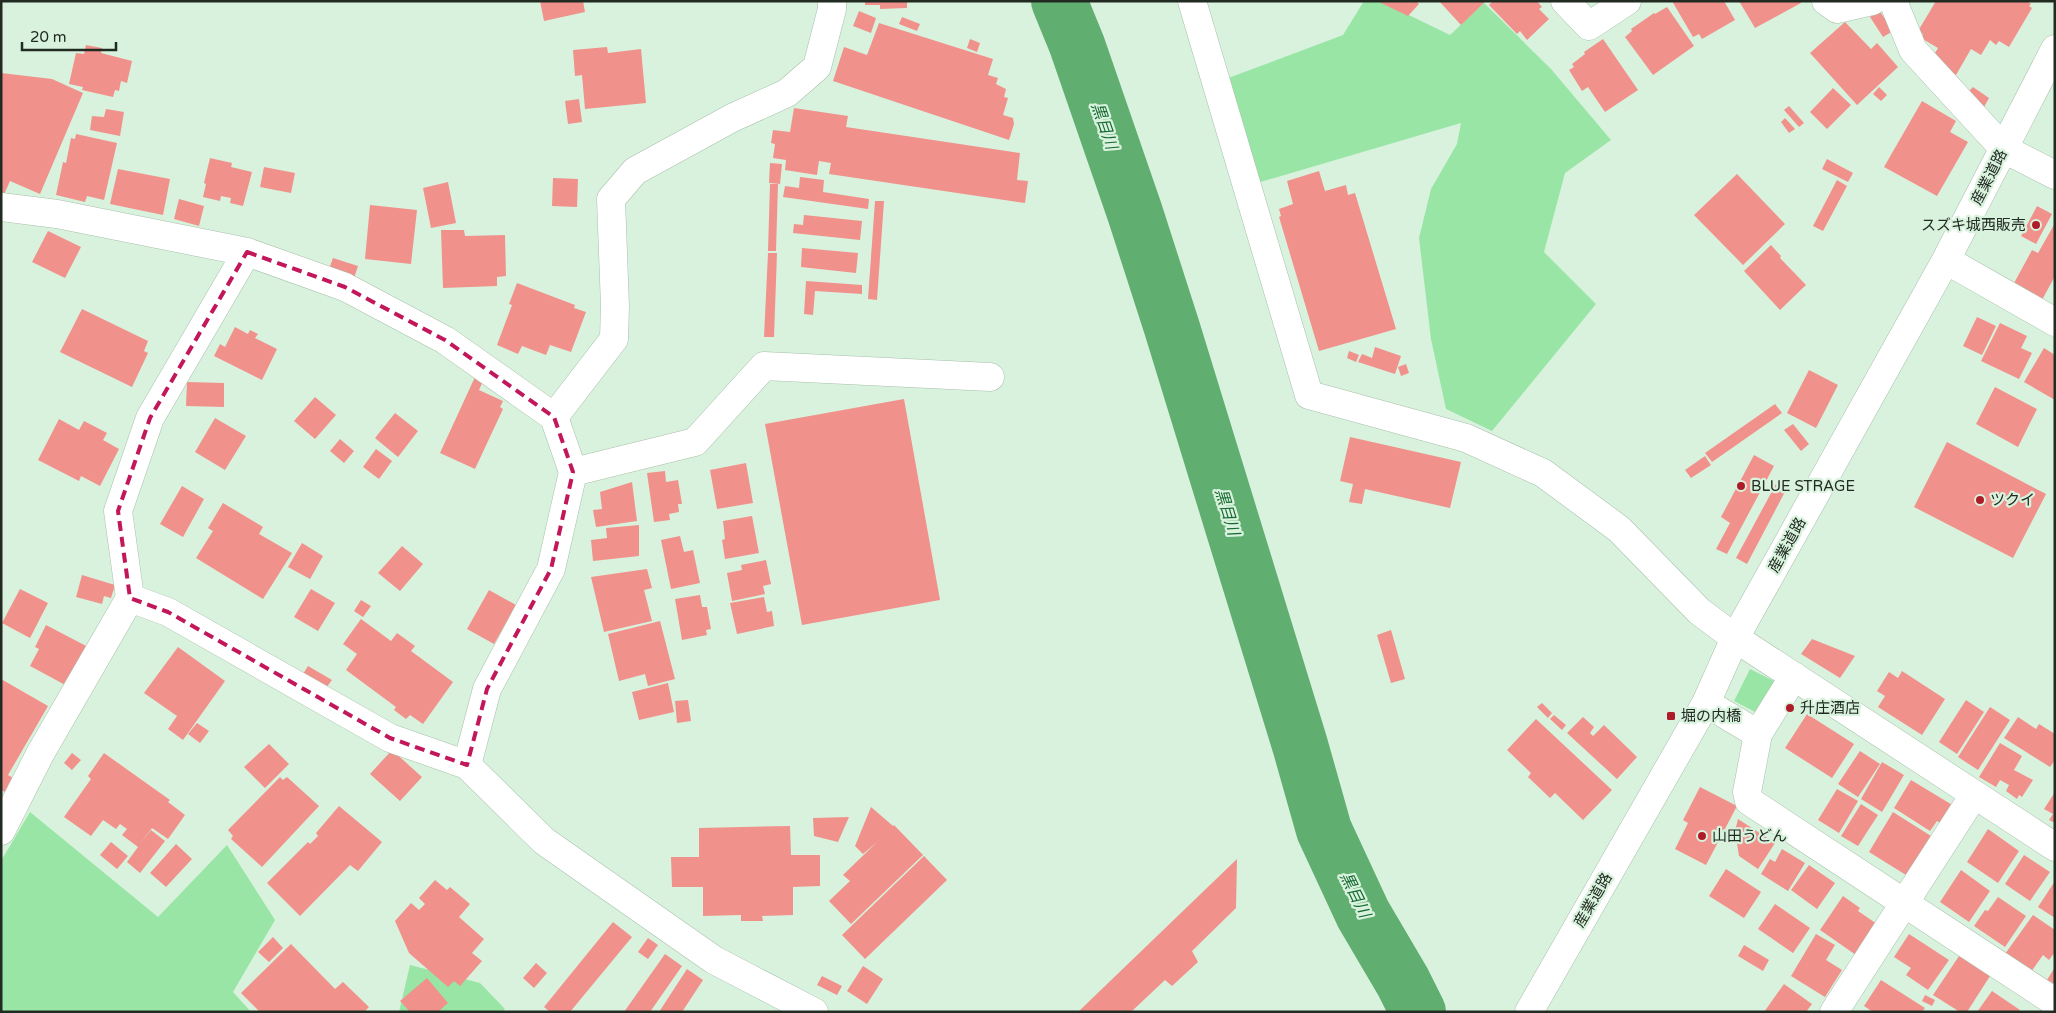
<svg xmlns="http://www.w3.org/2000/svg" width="2056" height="1013" viewBox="0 0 2056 1013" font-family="'Varela Round','Noto Sans JP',sans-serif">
<rect width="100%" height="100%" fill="#d9f2dd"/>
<path fill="#99e5a6" d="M1364 1H1380L1450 35 1484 3 1551 69 1611 140 1565 173 1544 252 1596 304 1492 431 1446 409 1431 339 1419 238 1431 189 1457 144 1461 123 1257 183 1223 80 1343 35Z
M1750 669 1774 681 1757 713 1734 701Z
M30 812 158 917 227 845 275 920 233 992 251 1012H1V861Z
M410 965 480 983 505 1009 502 1012H399Z"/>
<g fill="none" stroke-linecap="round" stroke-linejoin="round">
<path stroke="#61ae71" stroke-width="56" d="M1059 1 1077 45 1135 213 1172 328 1300 745 1324 830 1363 914 1403 982 1418 1012"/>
</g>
<path fill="#f1918c" d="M540 1H583L585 12 544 21Z
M865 1H907V8L880 9V5H865Z
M1377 1H1416L1419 4 1408 16Z
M1439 1H1486L1461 25Z
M1493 1H1537L1542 7 1539 9 1549 19 1527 40 1520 31 1517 34 1489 5Z
M1672 1H1724L1735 20 1702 39 1699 34 1693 37Z
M1739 1H1800L1801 3 1755 28Z
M1936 1H2027L2031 4 2029 6 2032 8 2009 47 1999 41 1996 45 1990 40 1981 55 1971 49 1956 75 1945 68 1947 66 1932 58 1938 48 1921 38 1923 34 1918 31Z
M1667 7 1694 46 1653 75 1625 37 1632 31 1631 29 1654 13 1655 14Z
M1879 10 1893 31 1883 37 1870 17Z
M859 11 876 18 871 33 853 26Z
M902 17 920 24 917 31 899 24Z
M1845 22 1871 49 1877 43 1898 67 1857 105 1810 53Z
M879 23 993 59 988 75 998 78 996 84 1006 89 1004 97 1008 98 1003 115 1013 118 1014 124 1009 140 833 81 844 47 867 55Z
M970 39 980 43 977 52 967 48Z
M1603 39 1638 90 1605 112 1588 87 1582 91 1569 70 1574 67 1572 64 1585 54 1584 52Z
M86 45 102 48 101 53 132 61 127 83 121 81 119 91 115 90 113 97 82 90 83 87 69 84 76 53 84 54Z
M607 47 608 53 641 49 646 103 585 109 582 75 575 76 573 50Z
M1 73 52 79 83 93 40 194 10 181 3 197 1 196Z
M1879 87 1887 95 1881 101 1873 94Z
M1973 87 1989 98 1984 107 1967 93Z
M1833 88 1851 105 1827 129 1810 112Z
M579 99 582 122 568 124 565 101Z
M1922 101 1956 121 1950 132 1968 142 1937 196 1884 167Z
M1789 106 1804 123 1799 127 1784 110Z
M794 108 848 116 846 127 1020 153 1017 180 1028 181 1025 203 829 174 831 163 819 161 817 175 785 170 786 160 773 158 775 144 771 143 773 130 790 132Z
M106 109 124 112 120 136 90 130 92 116 104 117Z
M1785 118 1795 129 1789 133 1781 122Z
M76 134 117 143 104 200 87 196 85 202 56 195 63 162 66 163 71 138 75 139Z
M210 158 232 163 231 167 252 172 243 206 230 203 231 198 221 196 220 201 203 197 206 184 204 183Z
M1827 159 1853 173 1848 182 1822 169Z
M770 163 782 164 780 184 769 183Z
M264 167 295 173 291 193 260 187Z
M118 169 170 179 163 215 110 204Z
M1319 171 1325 191 1346 185 1348 195 1355 193 1396 329 1319 351 1279 217 1281 216 1279 209 1293 204 1287 181Z
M1737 174 1785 224 1743 265 1694 215Z
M800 177 824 180 823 192 869 199 868 209 783 197 785 186 799 188Z
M553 178 578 179 577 207 552 206Z
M1837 180 1847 186 1823 231 1813 226Z
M448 182 456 223 431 228 423 188Z
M770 184H778L776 251H768Z
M179 199 204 206 199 226 174 219Z
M875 201H884L877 300 868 299Z
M370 205 417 210 411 264 365 259Z
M2037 206 2052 214 2036 244 2021 236Z
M804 215 862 221 860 240 793 233 794 224 803 225Z
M2055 223V276L2042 300 2013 285 2032 250 2038 253Z
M441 230H464L465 236 505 235 506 276 497 277V286L443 288Z
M48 231 81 247 65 278 32 262Z
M1771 245 1781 256 1780 258 1806 285 1780 310 1744 271Z
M802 248 858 253 856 273 801 267Z
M768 253H777L774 337H764Z
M333 258 358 266 354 278 329 269Z
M806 281 862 285V294L815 291 813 315 804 314Z
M517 283 575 305 574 308 586 312 571 352 550 345 546 355 522 346 518 354 497 345 512 305 509 304Z
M82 309 148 341 144 351 148 353 132 387 60 352Z
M1977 317 1996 326 1982 355 1963 346Z
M2000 323 2027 336 2021 348 2032 353 2019 379 1981 361Z
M235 327 248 334 250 330 258 334 255 338 277 349 262 380 214 356 220 344 225 347Z
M1375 347 1401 356 1395 374 1358 362 1362 354 1372 358Z
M2044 348 2055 355V400L2024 382Z
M1349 351 1359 355 1356 362 1347 358Z
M1406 364 1409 373 1401 376 1398 367Z
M1809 370 1838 385 1816 428 1787 413Z
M475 377 483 381 479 390 503 401 500 407 503 409 475 469 440 453Z
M187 382 224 383V407L186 406Z
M1995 387 2037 409 2018 447 1976 424Z
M315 397 336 415 315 439 294 421Z
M904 399 940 600 802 625 765 424Z
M1775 404 1782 413 1712 462 1705 453Z
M395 413 418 431 398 457 375 438Z
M215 418 246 436 225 470 195 452Z
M59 419 79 430 84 421 107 433 103 440 119 449 100 486 81 476 79 481 38 460Z
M1793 424 1809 444 1801 451 1784 430Z
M1350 437 1461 462 1450 508 1365 489 1362 504 1349 502 1353 484 1340 481Z
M340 439 354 451 344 463 330 451Z
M1947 442 2046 494 2013 558 1914 507Z
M376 449 392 461 379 479 363 467Z
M1754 455 1774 466 1727 554 1716 549 1730 523 1721 517Z
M1705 456 1711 465 1691 478 1685 470Z
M746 463 753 503 717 509 710 470Z
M665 471 666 482 678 480 682 504H678L679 512 669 514 670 520 654 522 647 473Z
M632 482 637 521 596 527 593 510 602 509 600 492Z
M1777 482 1787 488 1747 564 1736 558Z
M182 486 204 499 183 537 160 524Z
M223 503 263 527 259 534 292 553 263 599 196 558 213 531 208 528Z
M752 516 759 553 725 559 722 540 725 539 723 521Z
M639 525V556L593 561 591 540 607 538 606 528Z
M680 536 684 552 693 550 700 583 671 589 661 540Z
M302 543 323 556 310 579 288 567Z
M402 546 423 564 400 591 378 573Z
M766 560 771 584 763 586 765 594 732 601 727 573 742 570 741 565Z
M647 569 652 588 644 590 652 621 604 632 591 577Z
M82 575 115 585 111 598 104 596 102 604 76 597Z
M20 589 48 603 30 638 2 623Z
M311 589 335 603 318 631 294 617Z
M489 590 516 605 494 644 467 629Z
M700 595 702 607H707L711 629 706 630 707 635 682 640 675 599Z
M764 597 767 612 772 611 774 626 737 634 730 603Z
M361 600 371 606 363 617 354 611Z
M361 619 391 641 397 633 415 646 411 651 453 682 423 724 410 715 406 719 394 710 396 707 346 670 357 654 343 644Z
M660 621 675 679 648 686 645 674 619 681 608 634Z
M46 625 90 648 69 687 30 666 39 649 35 647Z
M1391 630 1405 679 1391 683 1377 635Z
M1812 639 1855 656 1840 678 1801 654Z
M178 647 225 681 183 740 168 729 177 716 144 693Z
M308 666 332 680 326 688 303 674Z
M1902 671 1945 699 1922 735 1878 707 1885 696 1877 691 1889 672 1898 678Z
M1 679 48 706 8 775 20 782 13 796 1 790Z
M668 683 674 712 639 720 632 692Z
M688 700 691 721 677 723 675 701Z
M1966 700 1984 712 1957 754 1939 742Z
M1542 703 1552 713 1548 718 1537 707Z
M1990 707 2010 720 1978 770 1958 757Z
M1807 714 1854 744 1832 778 1785 748Z
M1554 715 1566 725 1562 730 1550 719Z
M1583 717 1594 727 1590 733 1593 736 1604 725 1637 757 1617 779 1567 733Z
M2018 717 2036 729 2039 724 2055 734V760L2050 767 2004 738Z
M1536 719 1612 790 1583 820 1555 793 1550 798 1528 777 1531 773 1507 750Z
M197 723 209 731 200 743 188 734Z
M2000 743 2022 756 2014 770 2033 780 2022 797 2019 795 2017 799 2006 791 2009 785 2000 780 1996 787 1979 777Z
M269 744 289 764 265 788 244 767Z
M392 750 422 777 400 801 370 774Z
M1860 751 1880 764 1858 797 1838 784Z
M72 753 81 760 72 770 64 763Z
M104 753 170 800 168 802 185 815 168 839 152 828 140 844 151 830 165 841 140 873 127 862 138 847 122 835 127 829 120 824 116 829 103 820 91 836 64 817 91 779 88 776Z
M1882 762 1904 775 1882 812 1861 799Z
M280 777 283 780 287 777 319 806 262 867 231 839 233 836 228 830Z
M1911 780 1954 806 1942 824 1937 821 1930 831 1894 808Z
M1700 787 1737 806 1706 865 1675 849 1688 823 1683 820Z
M1837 789 1858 801 1839 833 1818 820Z
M2055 792V823L2049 820 2053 814 2044 809Z
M1861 804 1878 815 1858 846 1841 836Z
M339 806 382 842 358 871 350 865 300 916 267 883 308 842 310 844 318 836 316 833Z
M871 807 893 826 894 825 923 855 851 924 829 901 850 881 843 875 877 842 863 854 855 846Z
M1893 812 1931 836 1906 875 1869 852Z
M849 817 838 842 814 836 813 818Z
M1738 819 1775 843 1758 869 1739 856 1735 831Z
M790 826 791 855H820V886L793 887V915L762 916 763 921H741V915L703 916V887H672L671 857H699V828Z
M1988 829 2019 851 1998 883 1967 862Z
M111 842 128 856 117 869 100 855Z
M176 844 192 859 166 887 150 873Z
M1782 849 1805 863 1788 891 1761 874 1770 859 1775 862Z
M2024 855 2050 872 2030 901 2005 884Z
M924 856 947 880 865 959 842 935Z
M1237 859 1236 908 1192 951 1198 962 1172 986 1165 980 1131 1012H1078Z
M1809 865 1835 883 1817 909 1791 890Z
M1726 869 1761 892 1744 918 1709 896Z
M1961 870 1990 891 1969 922 1940 902Z
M435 880 447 890 450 887 470 904 459 917 484 939 472 953 482 961 460 986 454 981 448 987 409 953 395 921 411 903 419 910 425 904 419 898Z
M2055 881V918L2038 907Z
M1843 896 1860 908 1858 911 1877 924 1856 955 1820 930Z
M1998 897 2026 916 2005 947 1974 926 1985 910 1988 911Z
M1775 904 1810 928 1793 953 1758 929Z
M2033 915 2055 930V952L2049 960 2043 955 2031 972 2005 954Z
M613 922 632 937 570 1012H550L544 1007Z
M1816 934 1835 945 1826 960 1842 970 1825 997 1791 976Z
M1909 934 1949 960 1928 990 1906 975 1911 968 1894 957Z
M273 937 283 948 269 962 258 952Z
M648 938 658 945 648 959 638 952Z
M291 944 335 989 343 982 369 1007 364 1012H260L241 993Z
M1744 945 1769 960 1763 971 1738 956Z
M665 954 682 966 650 1012H624Z
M1959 956 1990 976 1967 1012H1960L1933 995Z
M536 963 547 973 534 988 523 978Z
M863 966 883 979 867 1004 847 991Z
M2055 967V984L2047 980Z
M687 969 703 980 682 1012H659Z
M822 976 842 986 837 995 817 985Z
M427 978 448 1003 438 1012H410L400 1001Z
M1881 980 1925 1008 1922 1012H1873L1864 1006Z
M1784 984 1812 1004 1806 1012H1764Z
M1992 991 2020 1010 2018 1012H1977Z
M1925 995 1935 1000 1932 1006 1922 1001Z"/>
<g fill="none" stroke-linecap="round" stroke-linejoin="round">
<defs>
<path id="minor" d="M1192 1 1309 395 1466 438 1543 473 1619 529 1699 611 1735 638 2055 847
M1565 1 1589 26 1627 1
M1826 1 1837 9 1872 1
M1893 1 1913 50 2004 149 2055 175
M1 207 57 214 247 252 345 287 445 340 554 417 573 472 551 569 487 689 467 765
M1946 260 2055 322
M554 417 614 339 615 306 611 199 635 171 732 118 787 93 817 67 832 9V1
M573 472 695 442 764 366 990 377
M130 598 168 612 390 738 467 765 544 841 714 960 814 1012
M1706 703 1758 734 1747 792 1749 801 2055 1002
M1758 734 1794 676
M1 831 40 754 130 598 118 511 150 418 247 252
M1529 1012 1706 703 1735 638 1946 260 2055 49
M1834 1012 1974 795"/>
</defs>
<use href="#minor" stroke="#a8c0ab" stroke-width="29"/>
<use href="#minor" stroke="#fff" stroke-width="28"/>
</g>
<path fill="none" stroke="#c2185b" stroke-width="4" stroke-dasharray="10 6" stroke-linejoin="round" d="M247 252 345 287 445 340 554 417 573 472 551 569 487 689 467 765 390 738 168 612 130 598 118 511 150 418Z"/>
<g fill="#ae1b29" stroke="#d9f2dd" stroke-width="2">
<circle cx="2036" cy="225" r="5"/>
<circle cx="1741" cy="486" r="5"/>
<circle cx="1980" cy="500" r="5"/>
<circle cx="1790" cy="708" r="5"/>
<rect x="1666" y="711" width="10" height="10" rx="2.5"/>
<circle cx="1702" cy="836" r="5"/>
</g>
<g text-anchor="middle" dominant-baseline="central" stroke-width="4.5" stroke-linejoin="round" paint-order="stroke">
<g font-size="15" fill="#212b22" stroke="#d9f2dd">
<text transform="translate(1989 177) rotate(-63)">産業道路</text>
<text transform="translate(1787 545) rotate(-61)">産業道路</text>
<text transform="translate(1593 900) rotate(-60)">産業道路</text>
</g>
<g font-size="15" fill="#212b22" stroke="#d9f2dd" text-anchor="start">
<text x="2026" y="225" text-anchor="end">スズキ城西販売</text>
<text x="1751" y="486">BLUE STRAGE</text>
<text x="1990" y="500">ツクイ</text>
<text x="1800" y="708">升庄酒店</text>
<text x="1681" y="716">堀の内橋</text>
<text x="1712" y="836">山田うどん</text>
</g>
<g font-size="16" font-style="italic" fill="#156930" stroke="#d9f2dd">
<text transform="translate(1104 126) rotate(71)">黒目川</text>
<text transform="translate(1227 512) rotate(73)">黒目川</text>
<text transform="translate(1355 895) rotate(64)">黒目川</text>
</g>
</g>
<rect width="2056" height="1013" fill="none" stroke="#212b22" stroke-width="5"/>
<path d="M22 42v8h94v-8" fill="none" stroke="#212b22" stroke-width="2.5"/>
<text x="30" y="42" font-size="15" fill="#212b22" stroke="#d9f2dd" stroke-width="4" paint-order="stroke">20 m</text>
</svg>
